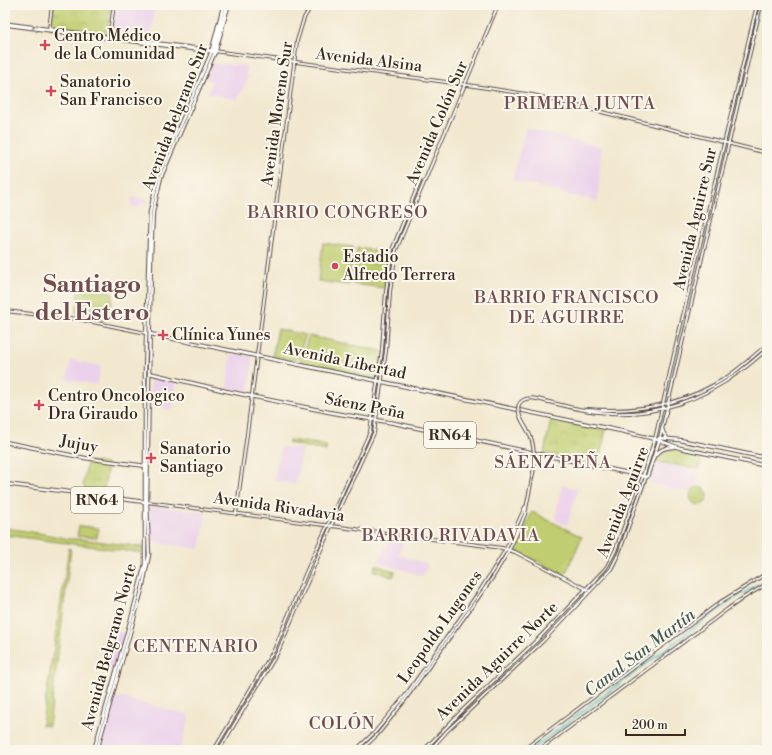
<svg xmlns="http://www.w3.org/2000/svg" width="772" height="755" viewBox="0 0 772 755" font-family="'Libre Bodoni',serif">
<defs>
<pattern id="park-crowns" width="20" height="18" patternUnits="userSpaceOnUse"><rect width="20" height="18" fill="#c0cd6f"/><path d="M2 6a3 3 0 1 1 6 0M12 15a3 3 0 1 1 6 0" fill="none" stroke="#a6b060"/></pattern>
</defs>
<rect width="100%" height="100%" fill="#fbf7ec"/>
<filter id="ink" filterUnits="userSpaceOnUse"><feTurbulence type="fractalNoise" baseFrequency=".025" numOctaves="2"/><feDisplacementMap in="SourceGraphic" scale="8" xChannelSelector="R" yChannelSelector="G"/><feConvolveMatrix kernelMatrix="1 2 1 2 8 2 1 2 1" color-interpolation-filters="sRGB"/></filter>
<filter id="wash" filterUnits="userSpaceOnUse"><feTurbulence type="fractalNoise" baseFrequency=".012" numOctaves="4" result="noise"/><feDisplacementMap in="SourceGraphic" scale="16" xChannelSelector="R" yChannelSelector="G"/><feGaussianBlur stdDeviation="0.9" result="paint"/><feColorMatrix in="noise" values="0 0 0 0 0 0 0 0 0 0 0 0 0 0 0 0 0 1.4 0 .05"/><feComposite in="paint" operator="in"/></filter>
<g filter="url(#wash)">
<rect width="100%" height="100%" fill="#f2e8cf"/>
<path fill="#ebd1eb" d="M116 5H155L151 41 112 36Z
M213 63 247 66 246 76 249 77 237 100 208 93 212 81 206 79Z
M526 128 601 147 598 202 512 180Z
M132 197 148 200 147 204 141 203 140 208 131 206Z
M231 353 253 357 249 392 227 388Z
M71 360 101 366 97 385 67 379Z
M151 376 175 382 173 410 150 405Z
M281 447 302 449 296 485 276 481 274 479Z
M656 463 699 471 697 484 688 492 649 483Z
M562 485 578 489 567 525 555 520Z
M149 505 206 513 200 549 152 542Z
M392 537 403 539 404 541 398 555 428 564 423 576 379 563 378 562 390 539Z
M110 630 125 633 114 671 104 670V663Z
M114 696 190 715 180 750H99Z"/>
<path fill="#c0cd6f" stroke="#7e7c46" d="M323 243 353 247 349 285 318 281Z
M532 512 582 537 565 575 515 550Z"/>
<path fill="url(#park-crowns)" stroke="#7e7c46" d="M53 5H111L107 36 50 28Z
M357 248 389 252 384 288 353 284Z
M83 284 111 291 113 295 109 318 104 321 79 316 76 313 79 287Z
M278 329 306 335 296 361 272 357Z
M309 336 381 351 377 379 299 363Z
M551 419 606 430 598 465 544 453Z
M289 440 326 445V451L289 443Z
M668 449H676L702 455 699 469 656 462C657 455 662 451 668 449Z
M88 461 107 464 108 466 104 488 101 491 100 496 97 498 88 496 85 492V488L83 485 87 462Z
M690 496a9 9 0 1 1 18 0a9 9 0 1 1-18 0Z
M79 526 99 528 97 538 77 536Z
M5 528 39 533 69 539H80L143 547 142 553 5 535Z
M69 548 71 549 49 726 42 725Z
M376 565 395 572 393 577 374 571Z"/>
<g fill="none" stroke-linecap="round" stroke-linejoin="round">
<path stroke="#57c3d1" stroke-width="1" d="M666 402 759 5
M662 425 664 411
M646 471 656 446
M427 750 444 731 545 636 609 568 622 540 644 480"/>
<path stroke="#57c3d1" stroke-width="2" d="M531 750 730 601 767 579"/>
</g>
</g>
<g filter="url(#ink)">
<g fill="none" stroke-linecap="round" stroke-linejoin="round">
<defs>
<path id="secondary" d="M49 30 52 5
M109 38 114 5
M214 51 461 84 533 95 767 153
M5 311 78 319 146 333
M537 399C561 405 586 412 611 413 656 416 703 399 739 372 749 365 758 357 767 349
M586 409C634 413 683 405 724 379 740 369 753 356 767 345
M660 438 761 5
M655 439 677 341 757 5
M147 502 502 548 515 552 590 591
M236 514 247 434 297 41 304 18 312 5
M214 750 274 650 307 570 370 432 382 350 386 291 392 250 420 181
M219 750 278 652 331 526 374 433 386 351 390 292 396 250 498 5
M356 750 375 732 405 696 481 589 506 549 525 507
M361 750 378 734 402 704 493 577 509 550 518 531 525 514 535 463
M424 750 465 708 539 638 606 568 615 551 643 476
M430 750 447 731 543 641 611 569 619 553 646 477
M523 750 719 603 767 573
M539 750 729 608 746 596 767 584"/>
<path id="primary" d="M150 334 621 431 655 439 680 448 767 466
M149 373 226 391 334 413 394 423 647 477 660 438
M662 429 664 434 667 438
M659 438 680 440 767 458
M5 442 85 458 146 466
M656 455C660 449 667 447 674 447
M643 476 655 439
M5 484 78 493 89 499 97 500 106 497 145 502
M94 750 132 615 145 564V372L150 212 158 176 212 51
M97 750 142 590 149 555 147 502 151 255 153 212 161 177 215 52"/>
<path id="highway" d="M5 24 212 51 224 5
M215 52 228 5"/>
</defs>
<use href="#secondary" stroke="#564639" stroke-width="4"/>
<use href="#primary" stroke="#564639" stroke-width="4.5"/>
<use href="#highway" stroke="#564639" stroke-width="5.5"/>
<use href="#secondary" stroke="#fff" stroke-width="2"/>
<use href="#primary" stroke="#fff" stroke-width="2.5"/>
<use href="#highway" stroke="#fff" stroke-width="3.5"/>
<defs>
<path id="secondary-bridge" d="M535 463C534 455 534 446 531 438 528 429 521 422 519 413 515 400 527 397 537 399"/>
</defs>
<use href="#secondary-bridge" stroke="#564639" stroke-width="4" stroke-linecap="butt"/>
<use href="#secondary-bridge" stroke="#fff" stroke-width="2"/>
</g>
<defs><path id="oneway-chevron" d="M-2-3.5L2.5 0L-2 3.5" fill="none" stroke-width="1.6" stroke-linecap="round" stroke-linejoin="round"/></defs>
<use stroke="#a79f9a" href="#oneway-chevron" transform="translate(35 28) rotate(-174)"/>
</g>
<g fill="#d1495b" stroke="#fbf7ec" stroke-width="1.5">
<path d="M43 39h4v4h4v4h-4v4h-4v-4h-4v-4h4z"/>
<path d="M49 85h4v4h4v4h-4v4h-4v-4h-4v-4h4z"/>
<circle cx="335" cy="266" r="4"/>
<path d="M161 329h4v4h4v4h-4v4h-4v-4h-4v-4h4z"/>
<path d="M37 399h4v4h4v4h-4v4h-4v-4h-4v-4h4z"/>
<path d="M149 452h4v4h4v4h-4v4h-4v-4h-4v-4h4z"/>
</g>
<g text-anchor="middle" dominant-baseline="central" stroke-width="4" stroke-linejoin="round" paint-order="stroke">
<g fill="#fbf7ec" stroke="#75685c" stroke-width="1">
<rect x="424" y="422" width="52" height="26" rx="3"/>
<rect x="71" y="487" width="52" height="26" rx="3"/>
</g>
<g font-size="15" font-weight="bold" fill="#3b2a1e">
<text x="450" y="435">RN64</text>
<text x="97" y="500">RN64</text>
</g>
<g font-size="16" fill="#3b2a1e" stroke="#fbf7ec" text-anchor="start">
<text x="54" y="36">Centro Médico<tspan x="54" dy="18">de la Comunidad</tspan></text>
<text x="60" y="82">Sanatorio<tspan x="60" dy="18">San Francisco</tspan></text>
<text x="343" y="257">Estadio<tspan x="343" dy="18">Alfredo Terrera</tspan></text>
<text x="172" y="335">Clínica Yunes</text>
<text x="48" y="396">Centro Oncologico<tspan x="48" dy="18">Dra Giraudo</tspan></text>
<text x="160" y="449">Sanatorio<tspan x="160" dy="18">Santiago</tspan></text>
</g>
<g font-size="16" fill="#3b2a1e" stroke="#fbf7ec">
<text transform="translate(369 60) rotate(7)">Avenida Alsina</text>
<text transform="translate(277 114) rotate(-82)">Avenida Moreno Sur</text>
<text transform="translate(175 117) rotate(-69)">Avenida Belgrano Sur</text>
<text transform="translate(437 123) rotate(-67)">Avenida Colón Sur</text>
<text transform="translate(695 219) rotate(-77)">Avenida Aguirre Sur</text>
<text transform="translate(345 361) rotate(12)">Avenida Libertad</text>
<text transform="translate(365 406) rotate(11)">Sáenz Peña</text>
<text transform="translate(79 444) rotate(10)">Jujuy</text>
<text transform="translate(623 502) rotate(-69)">Avenida Aguirre</text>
<text transform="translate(279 507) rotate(8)">Avenida Rivadavia</text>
<text transform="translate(440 627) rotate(-55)">Leopoldo Lugones</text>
<text transform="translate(109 647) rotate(-75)">Avenida Belgrano Norte</text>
<text transform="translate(497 661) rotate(-44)">Avenida Aguirre Norte</text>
</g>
<g font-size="17" letter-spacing="1" fill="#704d50" stroke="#fbf7ec">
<text x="580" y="104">PRIMERA JUNTA</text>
<text x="338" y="213">BARRIO CONGRESO</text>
<text x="567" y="298">BARRIO FRANCISCO<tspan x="567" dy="20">DE AGUIRRE</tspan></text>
<text x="553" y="463">SÁENZ PEÑA</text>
<text x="451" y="536">BARRIO RIVADAVIA</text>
<text x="196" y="647">CENTENARIO</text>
<text x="342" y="724">COLÓN</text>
</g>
<g font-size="17" font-style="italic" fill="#435854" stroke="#fbf7ec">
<text transform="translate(640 653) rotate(-37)">Canal San Martín</text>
</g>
<g font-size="24" font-weight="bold" fill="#704d50" stroke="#fbf7ec">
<text x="92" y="285">Santiago<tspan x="92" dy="28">del Estero</tspan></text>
</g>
</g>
<rect width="772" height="755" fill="none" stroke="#fbf7ec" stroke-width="20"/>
<path d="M626 729v6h59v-6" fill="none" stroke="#3b2a1e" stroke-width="2"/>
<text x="632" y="729" font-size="12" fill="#3b2a1e" stroke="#fbf7ec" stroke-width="3" paint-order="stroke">200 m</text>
</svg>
